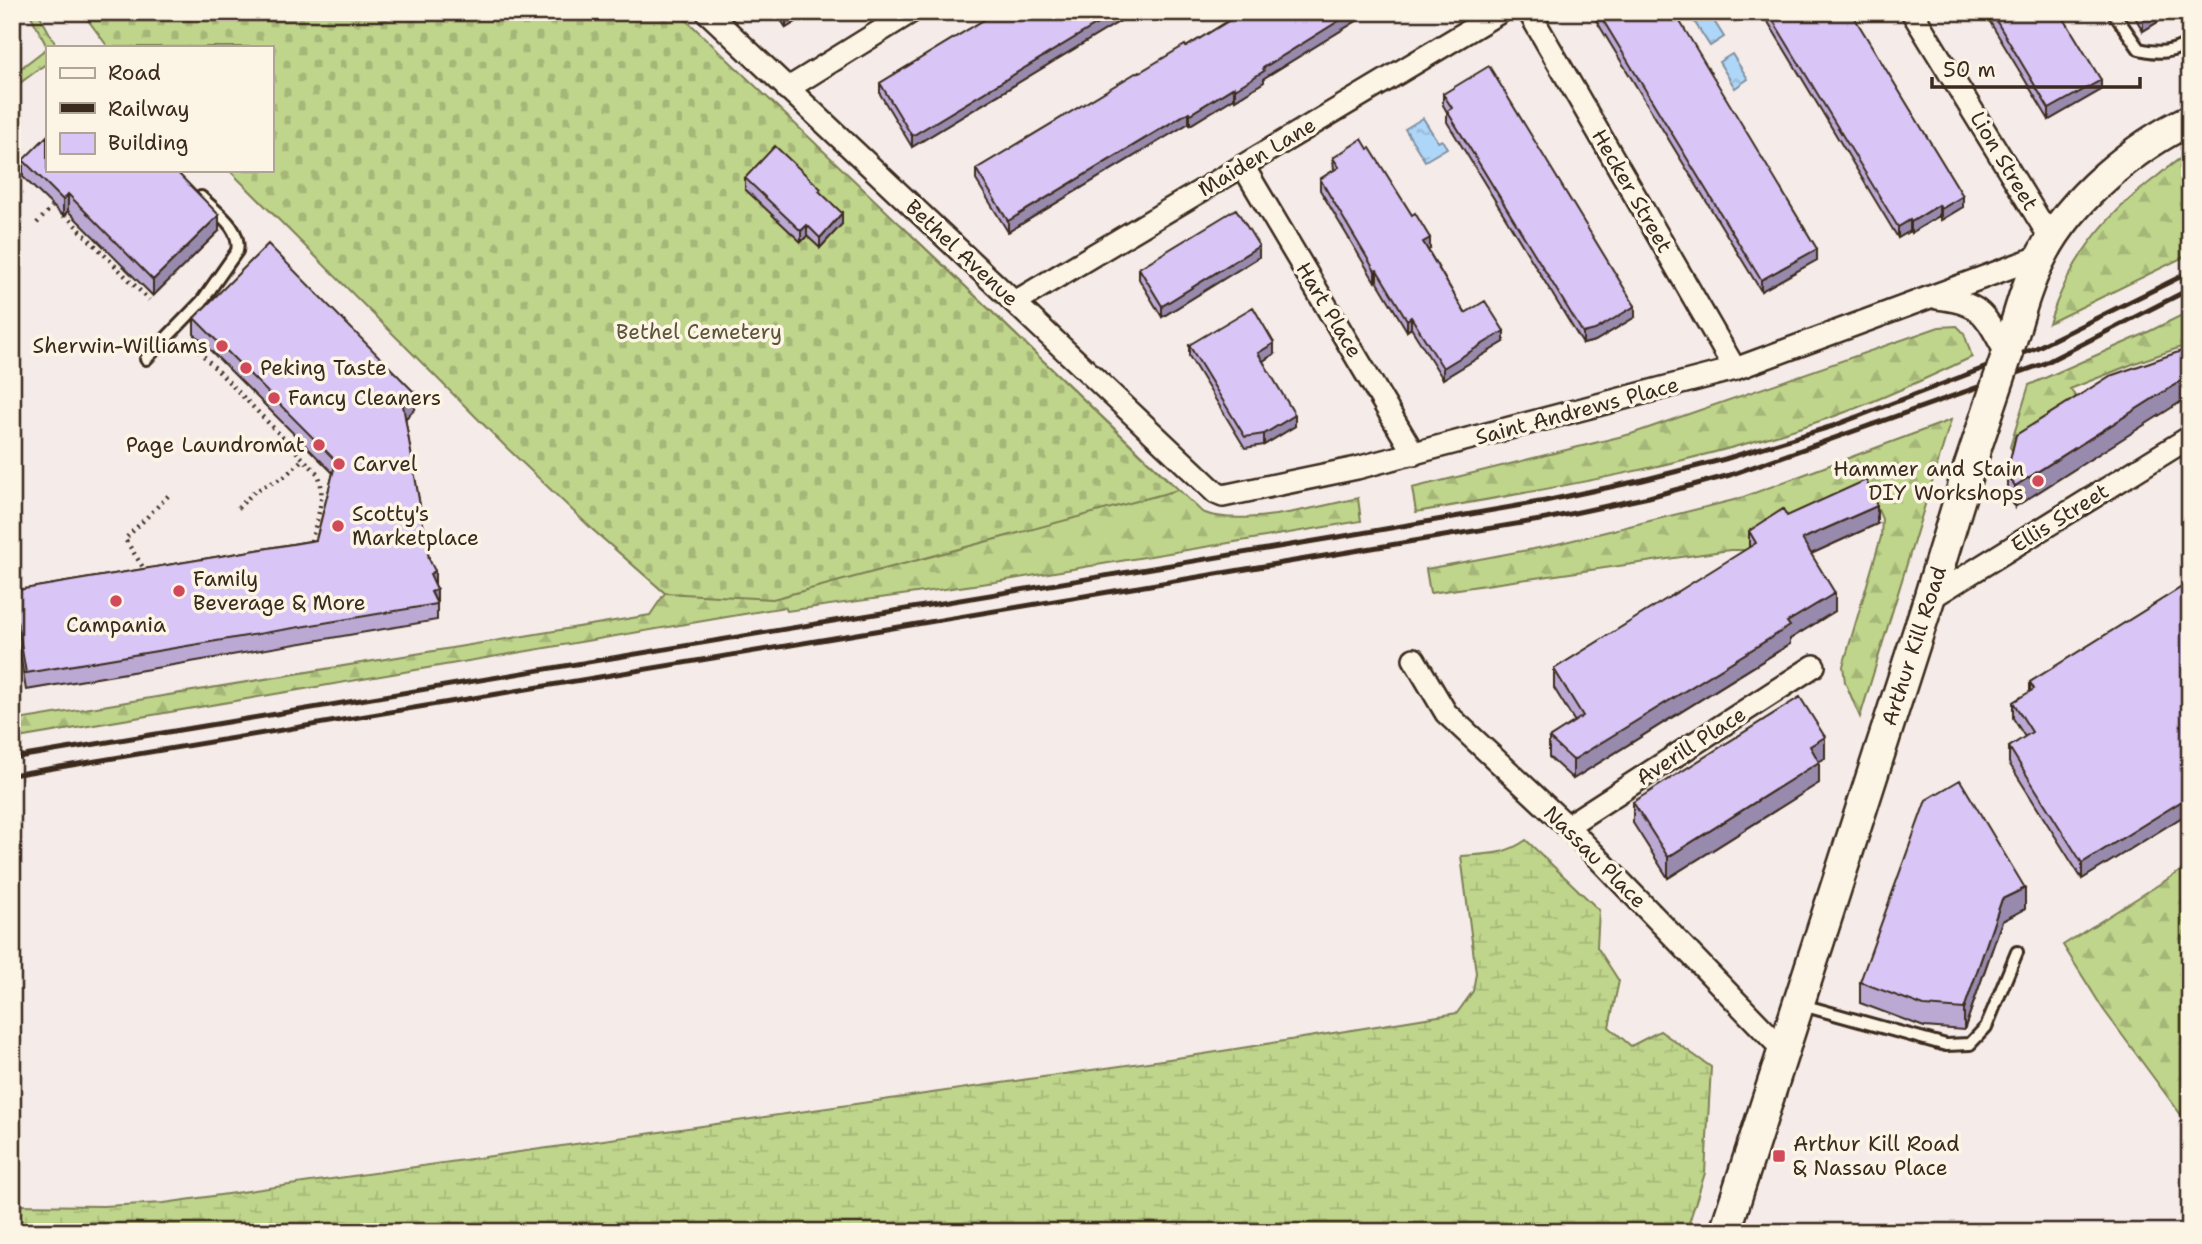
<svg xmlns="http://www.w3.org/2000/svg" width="2202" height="1244" viewBox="0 0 2202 1244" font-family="'Shantell Sans',sans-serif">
<defs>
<pattern id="grass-dots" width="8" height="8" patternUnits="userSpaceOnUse" patternTransform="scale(1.75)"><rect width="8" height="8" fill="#bfd58b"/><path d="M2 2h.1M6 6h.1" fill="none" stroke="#a5b778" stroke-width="1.8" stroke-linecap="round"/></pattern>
<pattern id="forest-firs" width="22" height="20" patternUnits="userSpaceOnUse" patternTransform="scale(1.75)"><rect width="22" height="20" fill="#bfd58b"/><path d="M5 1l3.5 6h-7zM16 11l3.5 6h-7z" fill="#a5b778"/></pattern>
<pattern id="wetland-marsh" width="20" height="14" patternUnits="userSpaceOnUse" patternTransform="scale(1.75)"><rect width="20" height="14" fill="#bfd58b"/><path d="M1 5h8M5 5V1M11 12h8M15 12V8" fill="none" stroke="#a5b778"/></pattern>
<pattern id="cemetery-stones" width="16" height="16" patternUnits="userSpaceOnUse" patternTransform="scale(1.75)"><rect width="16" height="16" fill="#bfd58b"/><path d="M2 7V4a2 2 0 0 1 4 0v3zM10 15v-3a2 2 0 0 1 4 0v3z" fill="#a5b778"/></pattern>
<pattern id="water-ripples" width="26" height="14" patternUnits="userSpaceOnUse" patternTransform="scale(1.75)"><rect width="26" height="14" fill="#aed6f8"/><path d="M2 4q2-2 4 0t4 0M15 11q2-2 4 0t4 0" fill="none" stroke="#97b8d4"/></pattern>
</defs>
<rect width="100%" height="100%" fill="#f5ebe8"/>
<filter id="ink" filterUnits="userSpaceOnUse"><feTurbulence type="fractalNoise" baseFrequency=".0143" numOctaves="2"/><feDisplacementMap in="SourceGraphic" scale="14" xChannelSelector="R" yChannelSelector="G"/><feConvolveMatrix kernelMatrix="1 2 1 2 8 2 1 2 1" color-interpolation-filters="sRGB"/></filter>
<g filter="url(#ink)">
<path fill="url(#grass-dots)" stroke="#7d8054" stroke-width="2" d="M29 12H38L57 47H47Z
M47 48V63L12 89V75Z"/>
<path fill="url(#forest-firs)" stroke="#7d8054" stroke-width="2" d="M2190 153V254L2049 323C2070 259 2103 218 2155 178 2166 169 2177 159 2190 153Z
M901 225 1202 512C1241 528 1317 507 1358 498L1361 521 995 582 787 611 785 607 12 739V721L650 615 665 593 592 529Z
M2190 311V344L2135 363 2070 389 2079 401 2016 456 2010 447 2029 385 2142 335Z
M1957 326 1964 333 1972 357C1927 378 1882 399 1835 416 1700 463 1557 488 1416 512L1412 488 1631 434 1939 327Z
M1951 420 1860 717 1845 682 1843 666 1881 537 1882 519 1875 503 1749 550H1730L1430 593 1426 569 1549 546 1738 499Z
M2190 865V1127L2103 1009 2063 945Z"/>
<path fill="url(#wetland-marsh)" stroke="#7d8054" stroke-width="2" d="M1526 840 1599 910 1597 947 1619 981 1609 1027 1631 1046 1660 1031 1711 1067 1705 1173 1686 1232H12V1205L103 1206 164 1203 1204 1054 1457 1013 1473 991 1476 973 1461 856C1485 854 1506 855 1526 840Z"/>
<path fill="url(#cemetery-stones)" stroke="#7d8054" stroke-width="2" d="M82 12H678L1178 490 773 599 665 593 592 529 506 447 229 170H271V47H108Z"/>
<path fill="url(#water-ripples)" stroke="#8091a1" stroke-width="2" d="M1709 13 1724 37 1710 46 1694 21Z
M1732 54 1748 79 1735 88 1719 62Z
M1423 118 1438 142 1442 140 1447 148 1425 161 1405 129Z"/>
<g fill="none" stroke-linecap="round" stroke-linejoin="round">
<defs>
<path id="lane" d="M2113 12 2139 49C2158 54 2173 53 2190 42
M146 359 202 301 237 251C242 228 216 212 201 197
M1802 1005 1946 1045 1970 1044 1986 1027 2017 952"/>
<path id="street" d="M707 12 1216 493 1223 496 1357 468 1735 369 2041 256
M1529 12 1735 369
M1912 12 2051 239
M787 89 911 12
M1243 166 1414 454
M1937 298C1984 303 1985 316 2007 355
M1015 302 1500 12
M1929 599 2190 437
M1414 659 1446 713 1567 826 1784 1051
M1567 826 1814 666"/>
<path id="secondary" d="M2007 355C2017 321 2026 284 2043 253 2071 199 2135 146 2190 120
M1725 1232 1929 599 1969 468"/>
</defs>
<use href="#lane" stroke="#3b2a1e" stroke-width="16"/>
<use href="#street" stroke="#3b2a1e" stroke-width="26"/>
<use href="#secondary" stroke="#3b2a1e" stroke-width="35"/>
<path stroke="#3b2a1e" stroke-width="4.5" stroke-dasharray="2 5" stroke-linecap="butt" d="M12 173 25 162
M65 215 149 300
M37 223 52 207
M189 341 318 474C327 494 316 524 310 544
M238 508 255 491 284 477 303 459
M146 572 125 539 171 493"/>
<use href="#lane" stroke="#fcf5e5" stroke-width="10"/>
<use href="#street" stroke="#fcf5e5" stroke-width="21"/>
<use href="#secondary" stroke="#fcf5e5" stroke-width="30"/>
<path stroke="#3b2a1e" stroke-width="5" d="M12 758 1362 533 1545 501 1643 480 1725 459 1833 426 2036 348 2190 272
M12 775 1546 519 1649 497 1730 475 2043 364 2190 289"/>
<defs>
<path id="secondary-bridge" d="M1969 468 2007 355"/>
</defs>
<use href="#secondary-bridge" stroke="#3b2a1e" stroke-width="35" stroke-linecap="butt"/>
<use href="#secondary-bridge" stroke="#fcf5e5" stroke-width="30"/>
</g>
<path fill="#bba9d4" stroke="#3b2a1e" stroke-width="2" d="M776 12H812L786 28Z
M997 12H1135L912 147 880 94V83Z
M1243 12H1371L1264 78V82L1235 100 1234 98 1190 125 1189 123 1008 232 976 180V169L1140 72 1186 47Z
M1591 12H1667L1817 260 1761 291Z
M1762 12H1851L1963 207 1941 220 1939 216 1911 233 1910 231 1898 238Z
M1984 12H2060L2101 90 2049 120Z
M2132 12H2174L2143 31Z
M1443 94 1635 317 1595 341 1583 344 1447 122V112L1443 105Z
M1333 158 1430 249 1428 250 1465 313 1504 342 1443 379 1411 328 1407 331 1377 281 1375 282 1320 190V179L1334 170Z
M23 160 219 231 153 296 68 211 63 216 23 177Z
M745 178 821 193 842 224 820 248 807 236 801 242 745 189Z
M1259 257 1162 317 1139 279V268Z
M194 318 415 409 405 419 429 559 435 585 437 589V620L26 690 12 607V591L316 540 333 473 194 334Z
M1189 345 1274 354 1263 361 1295 426 1264 445 1245 448 1189 356Z
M2016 435 2015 507 2007 494V473Z
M1787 516 1877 524 1811 554 1835 611 1790 639V644L1573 779 1549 757V738L1575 722 1554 688V669L1749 548V531Z
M2190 582V812L2082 879 2009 763V747L2025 737 2013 718V702L2030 692V682Z
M1825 758 1819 761V783L1668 878 1633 823V802Z
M2025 909 2002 921 1964 1030 1924 1027 1860 1003V982Z"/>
<path fill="#988aac" stroke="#3b2a1e" stroke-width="2" d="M794 12H812L786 28V17Z
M1117 12H1135L912 147V136Z
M1353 12H1371L1264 78V82L1235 100V89L1263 68Z
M2143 12H2174L2143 31Z
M2101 80V90L2049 120V109Z
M1234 87V98L1190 125V114Z
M1189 112V123L1008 232V221Z
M68 194V211L63 216V200Z
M1963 196V207L1941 220V209Z
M1939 205V216L1911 233V222Z
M842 213V224L820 248V238Z
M219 215V231L153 296V280Z
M1910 220V231L1898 238V227Z
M807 225V236L801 242V231Z
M1430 238V249L1423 253V242Z
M1259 246V257L1162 317V306Z
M1817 249V260L1761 291V280Z
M1377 270V281L1375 282V271Z
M1635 306V317L1595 341 1583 344V333Z
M1411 317V328L1407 331V320Z
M1504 331V342L1443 379V368Z
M1274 343V354L1258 364V353Z
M2190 375V396L2015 507V486Z
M415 393V409L403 421V405Z
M1295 415V426L1264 445V434Z
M1877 506V524L1802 558V539Z
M435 571V588L430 574Z
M437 589V604L431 592Z
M1835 593V611L1790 639V644L1573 779V760L1787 622Z
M1825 737V758L1810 767V746Z
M1819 762V783L1668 878V857Z
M2190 796V812L2082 879V863Z
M2025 888V909L2002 921 1964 1030V1009L2002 899Z"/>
<path fill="#d9c5f6" stroke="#3b2a1e" stroke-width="2" d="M783 12H794L786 17Z
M997 12H1117L912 136 880 83Z
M1243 12H1353L1263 68 1264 71 1235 89 1234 87 1190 114 1189 112 1008 221 976 169 1139 71 1140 72 1185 45 1186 47Z
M1598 12H1667L1671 18 1676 15 1817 249 1761 280Z
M1768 12H1851L1963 196 1941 209 1939 205 1911 222 1910 220 1898 227Z
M1991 12H2060L2101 80 2049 109Z
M1489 66 1635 306 1595 330 1583 333 1447 111 1452 108 1443 94Z
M47 136V170H175L219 215 153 280 68 194 63 200 23 160Z
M1362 139 1368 149 1370 148 1412 215 1415 213 1430 238 1423 242 1465 313 1485 301 1504 331 1443 368 1411 317 1407 320 1377 270 1375 271 1320 179 1339 167 1333 158Z
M775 146 821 189 819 191 842 213 820 238 807 225 801 231 745 178Z
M1236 209 1259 246 1162 306 1139 268Z
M268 244 415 393 403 405 429 559 435 571 430 574 437 589 431 592 437 604 26 673 12 591 316 540 336 461 194 318Z
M1253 307 1274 343 1258 353 1295 415 1264 434 1245 437 1189 345Z
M2190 348V375L2015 486 2007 473 2016 435 2110 376Z
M1866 480 1877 506 1802 539 1835 593 1787 622 1790 626 1573 760 1549 738 1583 716 1554 669 1756 543 1749 531 1783 509 1787 516Z
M2190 582V796L2082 863 2009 747 2032 732 2013 702 2034 689 2030 682Z
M1800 697 1825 737 1810 746 1819 762 1668 857 1633 802Z
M1960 780 2025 888 2002 899 1964 1009 1924 1006 1860 982 1926 800Z"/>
</g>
<g fill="#d1495b" stroke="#fcf5e5" stroke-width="2.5">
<circle cx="222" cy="346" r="7"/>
<circle cx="246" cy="368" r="7"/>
<circle cx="274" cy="398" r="7"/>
<circle cx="319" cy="445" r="7"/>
<circle cx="339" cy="464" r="7"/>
<circle cx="2038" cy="481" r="7"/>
<circle cx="338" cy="526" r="7"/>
<circle cx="179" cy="591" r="7"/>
<circle cx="116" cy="601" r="7"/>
<rect x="1772" y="1149" width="14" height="14" rx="3.5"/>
</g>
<g text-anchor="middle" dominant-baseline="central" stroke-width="7" stroke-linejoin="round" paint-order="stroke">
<g font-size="21" fill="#3b2a1e" stroke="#fcf5e5">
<text transform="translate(1257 157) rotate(-31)">Maiden Lane</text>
<text transform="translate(2004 161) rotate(59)">Lion Street</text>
<text transform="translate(1632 191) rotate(60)">Hecker Street</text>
<text transform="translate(962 253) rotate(43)">Bethel Avenue</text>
<text transform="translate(1329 310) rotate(59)">Hart Place</text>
<text transform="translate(1577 411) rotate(-15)">Saint Andrews Place</text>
<text transform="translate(2060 518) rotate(-32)">Ellis Street</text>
<text transform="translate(1914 646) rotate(-72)">Arthur Kill Road</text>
<text transform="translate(1691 746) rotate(-33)">Averill Place</text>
<text transform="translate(1595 857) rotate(45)">Nassau Place</text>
</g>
<g font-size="21" fill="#5c5539" stroke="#fcf5e5">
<text x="699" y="332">Bethel Cemetery</text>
</g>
<g font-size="21" fill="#3b2a1e" stroke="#fcf5e5" text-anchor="start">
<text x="208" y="346" text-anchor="end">Sherwin-Williams</text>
<text x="260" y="368">Peking Taste</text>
<text x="288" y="398">Fancy Cleaners</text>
<text x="305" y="445" text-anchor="end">Page Laundromat</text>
<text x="353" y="464">Carvel</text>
<text x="2024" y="469" text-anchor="end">Hammer and Stain<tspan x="2024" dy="24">DIY Workshops</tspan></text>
<text x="352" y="514">Scotty's<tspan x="352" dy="24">Marketplace</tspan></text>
<text x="193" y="579">Family<tspan x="193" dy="24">Beverage &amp; More</tspan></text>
<text x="116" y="625" text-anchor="middle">Campania</text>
<text x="1793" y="1144">Arthur Kill Road<tspan x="1793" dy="24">&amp; Nassau Place</tspan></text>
</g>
</g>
<rect width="2202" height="1244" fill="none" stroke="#fcf5e5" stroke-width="42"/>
<rect x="21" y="21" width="2160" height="1202" fill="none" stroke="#3b2a1e" stroke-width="2.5" filter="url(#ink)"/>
<rect x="46" y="46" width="228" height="126" fill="#fcf5e5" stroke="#afa495" stroke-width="2"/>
<rect x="60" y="68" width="35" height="10" fill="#fcf5e5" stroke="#afa495" stroke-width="2"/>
<text x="108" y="80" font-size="21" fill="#3b2a1e">Road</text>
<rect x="60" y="103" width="35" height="10" fill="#3b2a1e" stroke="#afa495" stroke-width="2"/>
<text x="108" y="116" font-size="21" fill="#3b2a1e">Railway</text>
<rect x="60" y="133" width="35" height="21" fill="#d9c5f6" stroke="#afa495" stroke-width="2"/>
<text x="108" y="150" font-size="21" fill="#3b2a1e">Building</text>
<path d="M1932 77v10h208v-10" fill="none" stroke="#3b2a1e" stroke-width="3.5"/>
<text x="1943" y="77" font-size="21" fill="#3b2a1e" stroke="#fcf5e5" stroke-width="5" paint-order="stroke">50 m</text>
</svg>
